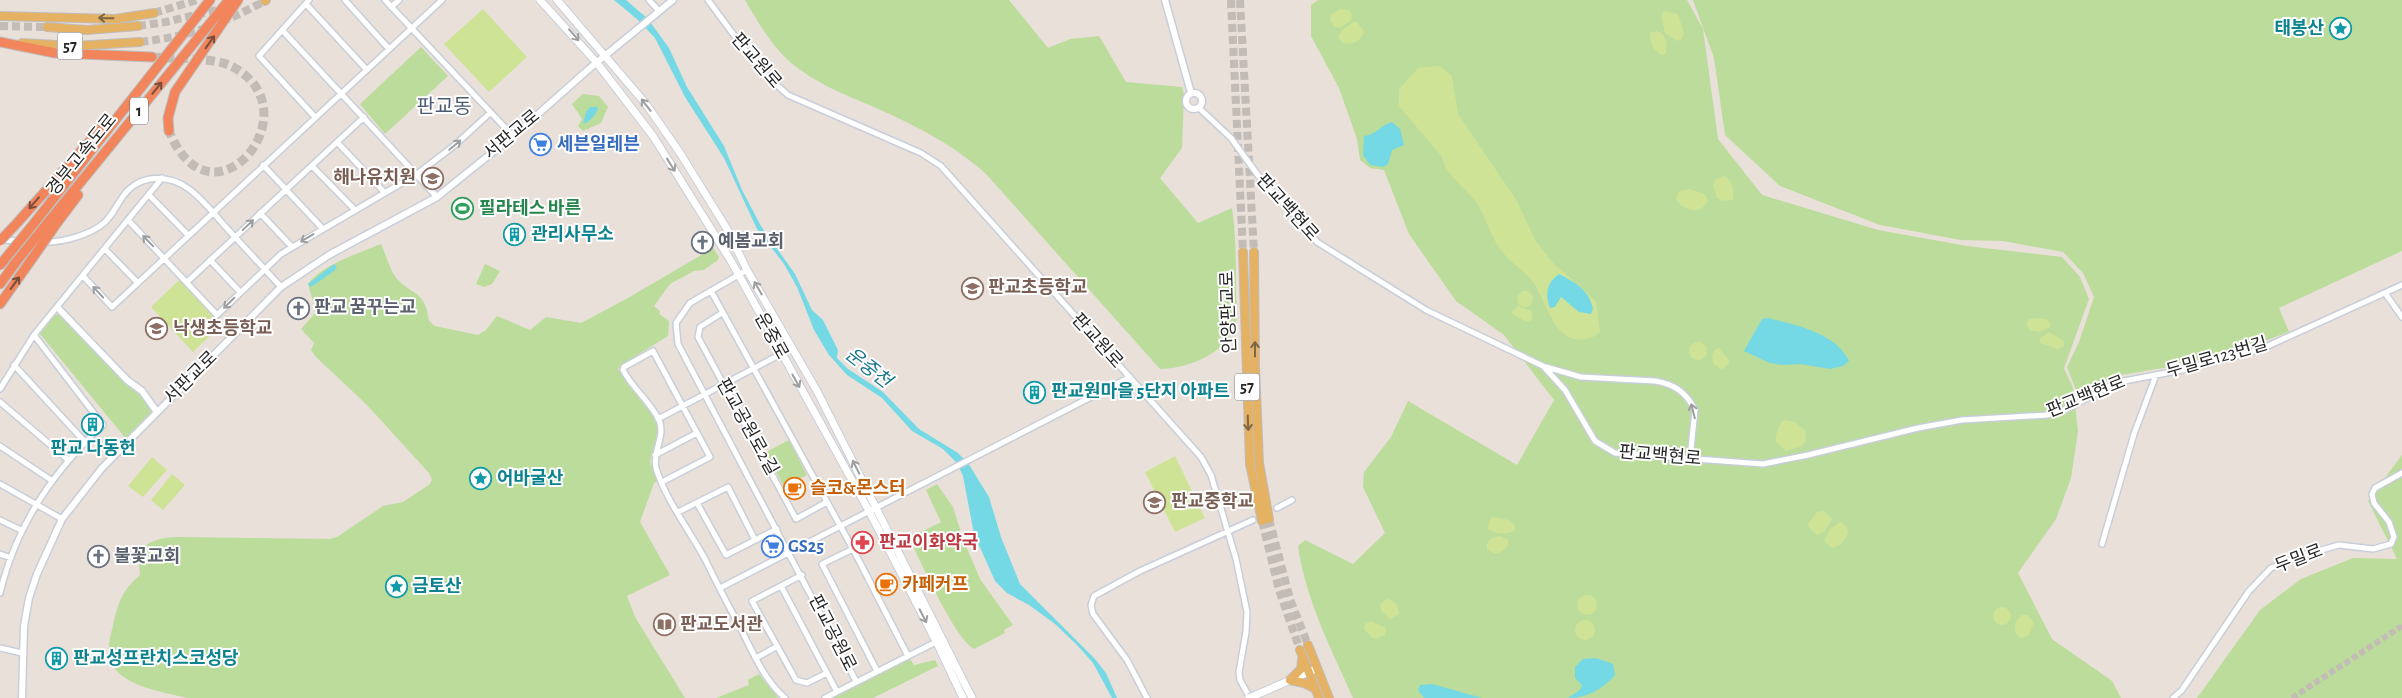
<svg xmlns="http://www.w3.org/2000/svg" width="2402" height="698" viewBox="0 0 2402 698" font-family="'Alegreya Sans','Noto Sans KR',sans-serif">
<rect width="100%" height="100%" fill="#e9e0da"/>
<path fill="#bbdc9a" d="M745 0H1009L1048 48 1070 39 1099 36 1126 82 1182 87 1184 94 1182 148 1160 178 1198 223 1232 208C1236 236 1236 263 1236 292 1236 301 1238 313 1236 322 1229 353 1187 369 1160 369L986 174C953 144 914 125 874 107 845 95 815 83 790 62 772 46 757 21 745 0Z
M1318 0H1687L1703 29 1718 139 1762 195 1878 230 1967 246 2062 257 2080 277 2089 299 2064 368 2073 388 2078 431 2071 478 2056 519 2018 573 2052 639 2112 681 2121 698H1353C1331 648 1306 601 1298 546L1305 540 1353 564 1385 533 1363 487 1364 472 1391 437 1408 401 1517 465 1554 400 1504 335 1456 301 1409 234 1384 170 1370 168 1360 160 1357 139 1339 88 1311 36V5Z
M1693 0H2402V251L2279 308 2289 332 2243 349 2180 365 2116 376 2079 398 2067 367 2079 342 2094 297 2083 273 2063 252 2003 241 1961 240 1880 225 1780 186 1725 135 1714 58Z
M421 47 448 76 385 134 360 104Z
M583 94 599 96 608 107 601 123 583 131 578 126 582 119 572 104Z
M381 244C386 254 390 272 398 280 415 297 425 291 429 321L435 326 478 335 486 330 497 316 530 330 546 317 581 323 628 298 713 248 719 257 718 260 704 270 694 271 670 284 654 306 660 311 659 314 669 321 668 336 621 365 618 369 653 415 658 429 650 462 658 481 654 483 640 522 670 575 627 596 635 617 685 698H188C163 692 110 685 109 652 108 642 112 631 114 621 118 602 124 588 140 575L138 553C148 540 162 537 178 537L330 539 337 537 383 506 403 502 430 484 432 479 429 473 367 405 316 357 311 350 314 343 301 329 316 312 308 284C321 265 360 253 381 244Z
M485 264 500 271 492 284 484 287 476 284Z
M62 314 152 405V414L127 440 40 334 55 315Z
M789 440 807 475 784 487 766 452Z
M2402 455V698H2197L2260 610 2301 579 2353 558 2397 559 2368 501Z
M937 484 953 507 963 539 980 579 1013 625 1004 630 1005 633 974 649C955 639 921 562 909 538L941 522 926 490Z
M910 659 914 665 935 660 938 666 873 698H831Z
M759 674 778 698H716L749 685 748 680Z"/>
<path fill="#cfe396" d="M483 9 527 57 489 92 444 44Z
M1340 9 1349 10 1352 15 1351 21 1339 28 1334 26 1330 20 1332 14Z
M1664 11 1678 14 1684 33 1682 39 1677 41 1665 33 1661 16Z
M1353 22H1357L1364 32C1359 44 1345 49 1338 37L1342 30Z
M1656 31 1662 33 1667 43 1666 54 1661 55C1653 50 1650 43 1650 33Z
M1440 66 1452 76 1458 114 1517 201 1535 240 1554 264 1596 301 1600 332C1591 341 1574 343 1564 334 1549 321 1544 298 1533 282 1524 270 1509 262 1500 249 1490 235 1486 217 1476 202 1465 187 1446 176 1442 157L1399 106V89L1418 68Z
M1725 176C1732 183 1735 189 1733 200L1722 201 1717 198 1713 185 1716 179Z
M1690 189 1705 194 1708 201C1701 213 1693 211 1681 206L1676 198 1679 191Z
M179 280 221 325 193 352 151 307Z
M1517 299a8 8 0 1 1 16 0a8 8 0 1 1-16 0Z
M1518 306 1532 311V320L1527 322 1512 314V311Z
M2039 318 2047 320 2051 325 2049 328 2038 332 2030 330 2026 325 2029 319Z
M2049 332 2064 341V346L2058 349 2040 343V338Z
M1689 351a9 9 0 1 1 18 0a9 9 0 1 1-18 0Z
M1719 348 1730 362 1722 370 1714 364 1712 357 1714 350Z
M1784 420 1794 422 1805 430 1806 440 1802 446 1786 451 1776 442C1776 433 1777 426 1784 420Z
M1175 456 1205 518 1175 532 1145 472Z
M152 457 167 470 143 497 128 486Z
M172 474 185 485 163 510 151 500Z
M1824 511 1832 519 1824 532 1817 535 1807 525 1817 512Z
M1493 517 1509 520 1515 526 1514 531C1506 535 1495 534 1488 529L1489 521Z
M1840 522 1847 526 1848 534 1841 544 1833 548 1824 541 1830 529Z
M1499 536 1508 539C1510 548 1502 552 1495 554L1487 549C1486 540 1491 538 1499 536Z
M1577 605a10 10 0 1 1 20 0a10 10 0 1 1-20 0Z
M1387 599C1396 601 1398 605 1399 614L1390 619 1382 612 1380 604Z
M1993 616a9 9 0 1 1 18 0a9 9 0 1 1-18 0Z
M2022 615H2028L2034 623 2028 636 2020 638 2015 632 2016 621Z
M1575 630a10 10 0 1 1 20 0a10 10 0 1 1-20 0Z
M1371 621 1386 628 1385 635 1374 639 1364 629 1365 624Z"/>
<path fill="#74d9e5" d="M614 0H626L648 19 669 48 687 87 724 146 742 190 761 226 795 274 812 310 823 320 838 350 837 358 848 369 883 392 919 429 958 453 968 463 989 497 1001 537 1020 584 1095 659 1106 673 1117 698H1112L1093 663 1077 645 1055 624 1029 605 1007 593 995 581 974 534 963 476 957 463 943 449 912 431 882 398 847 375 829 355 814 330 797 287 784 264 757 229 724 158 685 97 655 38 638 20Z
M590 107H598C597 114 590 122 583 124L586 112Z
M1392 122 1400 129 1404 145 1392 150 1388 164 1383 167 1370 165 1363 155 1364 136C1376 135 1381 125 1392 122Z
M334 264 337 267 334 271 311 287 308 284Z
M1559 274C1575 282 1590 291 1593 309L1591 314 1579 312 1561 297 1555 307 1550 308C1545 295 1546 283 1559 274Z
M1768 318C1795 325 1835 332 1849 361L1843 366 1830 369 1801 364 1784 365 1770 363 1744 351 1762 319Z
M1596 658 1613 664 1615 675C1602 690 1586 698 1568 698L1580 690 1582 685 1575 678V667L1583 659Z
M1432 684 1482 698H1424L1418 690 1420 685Z"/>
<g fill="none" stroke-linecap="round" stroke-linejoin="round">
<path stroke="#c2bbb6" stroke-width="6" stroke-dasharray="6 3" stroke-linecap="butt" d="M2292 698 2402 626"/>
<path stroke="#c2bbb6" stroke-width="8" stroke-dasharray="8 4" stroke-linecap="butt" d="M1231 0 1243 252
M1240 0 1254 252
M154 13 197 0
M0 26 47 27
M138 26 166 22 225 8
M140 42C192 36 219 25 265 1
M1269 519 1290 599 1308 645
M1262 521 1279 590 1300 650"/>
<path stroke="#c2bbb6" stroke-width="9" stroke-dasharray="9 4.5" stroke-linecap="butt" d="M152 57C173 59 213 57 231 66 317 109 212 237 169 131"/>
<defs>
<path id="minor" d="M309 0 259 56 315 117
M345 0 389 49
M385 0 512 135
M649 0 659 11
M708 0 759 69 788 95 921 153 941 166 1201 457 1211 475 1236 559 1247 612 1246 632 1239 672 1240 680 1250 698
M306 4 367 70
M391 7 399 0
M283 31 437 197
M1199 108 1231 138 1260 178 1290 210 1317 242 1426 310 1543 366 1565 390 1595 441 1615 453 1763 464 1808 455 1918 428 1962 420 2047 415 2065 410 2113 384 2124 381 2182 370 2259 350 2402 285
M337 142 385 193
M263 165 323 229
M312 166 355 210
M149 195 188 235
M260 213 292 247
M128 220 217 315 281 254 417 174 455 145 490 113
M0 240 19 241
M43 242C61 243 90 235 104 223 113 215 117 204 124 195 140 174 169 174 189 189 202 199 213 212 224 225 243 246 262 266 281 287
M105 249 137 282
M210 260 240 292
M747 270 690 303 676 323 678 344 856 681
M83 276 112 307 442 0
M187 282 364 117
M711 291 853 549 908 656
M2385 293 2402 317
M722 313 700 327 698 337 796 519 827 502
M14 365 85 442
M1546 367 1581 377 1655 381C1674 384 1686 392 1695 410L1690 459
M0 389 34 335 162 178
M0 402 68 460
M658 419 781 354
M0 446 51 480
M655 455 697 433
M662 482 710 457 653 351 624 367 623 370C632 388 650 401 659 420 666 435 652 452 656 468 665 499 690 531 705 559 716 582 728 605 740 627 752 651 764 680 785 698
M0 484 62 519
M697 503 726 555 777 529
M1277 508 1292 500
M678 512 728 487 755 540
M0 520 21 530
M2102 544 2134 434 2156 375
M853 549 822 564 877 671
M0 554 11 558
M802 575 752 601 796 680 807 683 827 673
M781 586 837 692
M720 588 1130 377
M0 593C16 525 53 471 103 425L34 335
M0 648 22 653
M756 658 776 647
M825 698 938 641
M1147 698 1127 660 1093 614 1091 605 1094 596 1140 571 1253 520
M2173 698 2182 690 2249 591 2271 568 2297 557 2339 545 2373 549 2391 544 2394 537 2389 522 2374 503 2372 494 2375 488 2402 473"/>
<path id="tertiary" d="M1165 0 1191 93
M1186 101a8 8 0 1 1 16 0a8 8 0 1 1-16 0Z
M58 308 127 380 142 391 157 412
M22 698 24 626 29 598 37 574 62 519 102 468 281 287 329 255 437 197 519 131 590 68 673 0"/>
<path id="secondary" d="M540 0 597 63 653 136 731 261 869 511 939 647 963 698
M557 0 646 104 680 153 727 229 747 270 817 391 972 698
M1256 695 1316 669"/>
<path id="primary" d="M265 1 266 0
M0 16 115 19 154 13
M47 27 87 30 138 26
M22 43 74 46 140 42
M1243 252 1250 464 1262 521
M1254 252 1255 365 1259 463 1269 519
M1308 645 1329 698
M1300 650 1319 698
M1290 680 1301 669 1302 660
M1290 680 1304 683 1314 688"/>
<path id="motorway" d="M0 42 55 53 152 57
M169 131 168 118 175 92 238 0
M49 221 229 0
M18 222 105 124
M35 222 210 0
M57 223 78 195
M0 265 5 259
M0 284 16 262
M0 304 29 263"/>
</defs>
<use href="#minor" stroke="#c8ced9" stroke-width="8"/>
<use href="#tertiary" stroke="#c8ced9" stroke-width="9"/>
<use href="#secondary" stroke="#c8ced9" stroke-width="9"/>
<use href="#primary" stroke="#bebebe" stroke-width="10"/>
<use href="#motorway" stroke="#bebebe" stroke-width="11"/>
<use href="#minor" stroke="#fff" stroke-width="5"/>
<use href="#tertiary" stroke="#fff" stroke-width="6"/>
<use href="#secondary" stroke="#fff" stroke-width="7"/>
<use href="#primary" stroke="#e5b263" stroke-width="8"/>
<use href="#motorway" stroke="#f2855c" stroke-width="9"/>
<defs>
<path id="secondary-bridge" d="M1249 698 1256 695"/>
<path id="motorway-bridge" d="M0 241 18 222
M5 259 35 222
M16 262 49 221
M29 263 57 223"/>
</defs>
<use href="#secondary-bridge" stroke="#c8ced9" stroke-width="9" stroke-linecap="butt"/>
<use href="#motorway-bridge" stroke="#bebebe" stroke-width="11" stroke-linecap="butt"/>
<use href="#secondary-bridge" stroke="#fff" stroke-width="7"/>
<use href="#motorway-bridge" stroke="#f2855c" stroke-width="9"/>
</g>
<defs><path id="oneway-shaft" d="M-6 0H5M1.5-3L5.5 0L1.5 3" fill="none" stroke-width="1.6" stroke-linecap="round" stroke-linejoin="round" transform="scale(1.25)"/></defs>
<g stroke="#7d6643">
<use href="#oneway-shaft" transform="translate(106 18) rotate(-179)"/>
<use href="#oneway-shaft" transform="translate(1255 349) rotate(-90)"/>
<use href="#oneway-shaft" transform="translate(1248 423) rotate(88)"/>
</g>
<g stroke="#9e9e9e">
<use href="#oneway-shaft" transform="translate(574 35) rotate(49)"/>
<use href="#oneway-shaft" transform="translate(646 105) rotate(-128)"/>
<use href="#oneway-shaft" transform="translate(455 145) rotate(-40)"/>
<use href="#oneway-shaft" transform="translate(671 165) rotate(58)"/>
<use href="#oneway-shaft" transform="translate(248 225) rotate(-43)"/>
<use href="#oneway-shaft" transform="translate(307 238) rotate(149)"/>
<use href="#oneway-shaft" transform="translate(148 241) rotate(-134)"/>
<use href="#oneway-shaft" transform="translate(758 288) rotate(-120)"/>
<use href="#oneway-shaft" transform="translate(98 292) rotate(-133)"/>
<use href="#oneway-shaft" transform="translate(229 303) rotate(135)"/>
<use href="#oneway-shaft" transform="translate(796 381) rotate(61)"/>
<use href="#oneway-shaft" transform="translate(1693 411) rotate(-104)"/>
<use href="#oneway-shaft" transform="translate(856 467) rotate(-117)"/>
<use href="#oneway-shaft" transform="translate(923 616) rotate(63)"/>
</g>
<g stroke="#794d3d">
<use href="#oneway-shaft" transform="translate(210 42) rotate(-55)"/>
<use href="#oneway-shaft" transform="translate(157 88) rotate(-51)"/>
<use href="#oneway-shaft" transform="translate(34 203) rotate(131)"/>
<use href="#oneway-shaft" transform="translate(15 283) rotate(-54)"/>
</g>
<defs>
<symbol id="sight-ring" viewBox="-11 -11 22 22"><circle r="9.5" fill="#fff" stroke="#0f9aa8" stroke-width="1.5"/><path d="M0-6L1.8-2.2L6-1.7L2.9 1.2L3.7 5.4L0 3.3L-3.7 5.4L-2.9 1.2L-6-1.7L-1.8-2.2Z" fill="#0f9aa8"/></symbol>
<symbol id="supermarket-ring" viewBox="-11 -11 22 22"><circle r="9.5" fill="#fff" stroke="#3f7fe0" stroke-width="1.5"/><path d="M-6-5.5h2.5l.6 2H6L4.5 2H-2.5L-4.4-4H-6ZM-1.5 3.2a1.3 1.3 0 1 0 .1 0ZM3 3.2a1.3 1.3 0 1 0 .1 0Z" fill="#3f7fe0"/></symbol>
<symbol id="school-ring" viewBox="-11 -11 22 22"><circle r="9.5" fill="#fff" stroke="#8d6e63" stroke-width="1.5"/><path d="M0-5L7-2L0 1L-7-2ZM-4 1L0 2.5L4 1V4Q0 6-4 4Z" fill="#8d6e63"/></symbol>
<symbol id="stadium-ring" viewBox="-11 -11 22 22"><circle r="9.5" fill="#fff" stroke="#2e9e5b" stroke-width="1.5"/><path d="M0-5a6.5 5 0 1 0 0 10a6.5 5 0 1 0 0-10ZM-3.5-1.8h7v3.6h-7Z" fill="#2e9e5b"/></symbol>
<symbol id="building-ring" viewBox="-11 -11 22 22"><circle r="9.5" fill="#fff" stroke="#0f9aa8" stroke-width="1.5"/><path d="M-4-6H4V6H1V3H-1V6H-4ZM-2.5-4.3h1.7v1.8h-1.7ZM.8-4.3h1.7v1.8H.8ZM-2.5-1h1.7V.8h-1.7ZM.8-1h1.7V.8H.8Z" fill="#0f9aa8"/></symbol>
<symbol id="church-ring" viewBox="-11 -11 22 22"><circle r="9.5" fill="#fff" stroke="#6b7280" stroke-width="1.5"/><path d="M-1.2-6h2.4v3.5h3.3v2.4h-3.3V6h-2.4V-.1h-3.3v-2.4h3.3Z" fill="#6b7280"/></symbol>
<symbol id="cafe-ring" viewBox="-11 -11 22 22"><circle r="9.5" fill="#fff" stroke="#e8710a" stroke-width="1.5"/><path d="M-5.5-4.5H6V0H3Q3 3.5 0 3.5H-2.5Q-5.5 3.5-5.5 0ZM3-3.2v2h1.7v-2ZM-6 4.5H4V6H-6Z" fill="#e8710a"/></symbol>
<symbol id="pharmacy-ring" viewBox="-11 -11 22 22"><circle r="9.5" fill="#fff" stroke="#e0444e" stroke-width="1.5"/><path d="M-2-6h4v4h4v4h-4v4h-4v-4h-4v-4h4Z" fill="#e0444e"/></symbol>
<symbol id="library-ring" viewBox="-11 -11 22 22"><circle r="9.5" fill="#fff" stroke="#8d6e63" stroke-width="1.5"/><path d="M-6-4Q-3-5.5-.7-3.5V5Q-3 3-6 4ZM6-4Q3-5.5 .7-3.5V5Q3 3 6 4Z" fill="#8d6e63"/></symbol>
</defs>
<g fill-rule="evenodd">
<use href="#sight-ring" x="2328" y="16" width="25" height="25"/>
<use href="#supermarket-ring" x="528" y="132" width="25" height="25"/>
<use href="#school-ring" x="420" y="166" width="25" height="25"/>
<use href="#stadium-ring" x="450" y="196" width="25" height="25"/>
<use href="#building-ring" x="502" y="222" width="25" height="25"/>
<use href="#church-ring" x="690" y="230" width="25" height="25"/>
<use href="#school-ring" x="960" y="276" width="25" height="25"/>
<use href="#church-ring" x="286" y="296" width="25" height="25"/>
<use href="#school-ring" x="144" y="316" width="25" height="25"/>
<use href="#building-ring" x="1022" y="380" width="25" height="25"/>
<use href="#building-ring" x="80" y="412" width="25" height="25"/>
<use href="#sight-ring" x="468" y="466" width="25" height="25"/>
<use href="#cafe-ring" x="782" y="476" width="25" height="25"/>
<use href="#school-ring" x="1142" y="490" width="25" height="25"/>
<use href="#pharmacy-ring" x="850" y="530" width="25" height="25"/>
<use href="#supermarket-ring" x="760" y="534" width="25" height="25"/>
<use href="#church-ring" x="86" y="544" width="25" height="25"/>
<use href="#cafe-ring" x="874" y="572" width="25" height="25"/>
<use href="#sight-ring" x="384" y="574" width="25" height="25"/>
<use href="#library-ring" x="652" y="612" width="25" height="25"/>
<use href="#building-ring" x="44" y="646" width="25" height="25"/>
</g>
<g text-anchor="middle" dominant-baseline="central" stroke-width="4" stroke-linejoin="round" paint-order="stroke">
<g fill="#fff" stroke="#686868" stroke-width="1">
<rect x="57.5" y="32.5" width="25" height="27" rx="4"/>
<rect x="130" y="97.5" width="18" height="27" rx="4"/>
<rect x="1234.5" y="373.5" width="25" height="27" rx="4"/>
</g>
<g font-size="16" font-weight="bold" fill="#282828">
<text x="70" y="46">57</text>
<text x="139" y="111">1</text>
<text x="1247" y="387">57</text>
</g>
<g font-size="18" font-weight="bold" fill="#0d838f" stroke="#fff" text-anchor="start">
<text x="2324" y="29" text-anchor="end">태봉산</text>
<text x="531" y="235">관리사무소</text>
<text x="1051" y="392">판교원마을 5단지 아파트</text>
<text x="93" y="449" text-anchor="middle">판교 다동헌</text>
<text x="497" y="479">어바굴산</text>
<text x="412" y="587">금토산</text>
<text x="73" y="659">판교성프란치스코성당</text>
</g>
<g font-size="18" fill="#282828" stroke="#fff">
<text transform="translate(756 61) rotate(49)">판교원로</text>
<text transform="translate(512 135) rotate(-40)">서판교로</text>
<text transform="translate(82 155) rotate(-51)">경부고속도로</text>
<text transform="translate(1287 208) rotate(48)">판교백현로</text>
<text transform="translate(1229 312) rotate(-92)">안양판교로</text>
<text transform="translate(771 336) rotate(61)">운중로</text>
<text transform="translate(1097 341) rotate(48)">판교원로</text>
<text transform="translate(2217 358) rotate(-16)">두밀로123번길</text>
<text transform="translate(191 378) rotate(-45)">서판교로</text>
<text transform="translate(2086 397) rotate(-22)">판교백현로</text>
<text transform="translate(747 427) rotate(61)">판교공원로2길</text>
<text transform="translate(1660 456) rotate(5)">판교백현로</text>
<text transform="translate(2299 559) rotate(-21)">두밀로</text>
<text transform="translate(832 633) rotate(63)">판교공원로</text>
</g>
<g font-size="18" font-weight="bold" fill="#366cbe" stroke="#fff" text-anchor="start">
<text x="557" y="145">세븐일레븐</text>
<text x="788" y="547">GS25</text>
</g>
<g font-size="18" font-weight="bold" fill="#785e54" stroke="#fff" text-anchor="start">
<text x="416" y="178" text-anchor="end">해나유치원</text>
<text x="988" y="288">판교초등학교</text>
<text x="173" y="329">낙생초등학교</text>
<text x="1171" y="502">판교중학교</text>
<text x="680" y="625">판교도서관</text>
</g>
<g font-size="18" font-weight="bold" fill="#27864d" stroke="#fff" text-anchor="start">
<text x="479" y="209">필라테스 바른</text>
</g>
<g font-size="18" font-weight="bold" fill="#5b616d" stroke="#fff" text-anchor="start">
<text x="718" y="242">예봄교회</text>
<text x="314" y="308">판교 꿈꾸는교</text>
<text x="114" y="557">불꽃교회</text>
</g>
<g font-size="18" font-weight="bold" fill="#c56008" stroke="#fff" text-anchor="start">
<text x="810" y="489">슬코&amp;몬스터</text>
<text x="902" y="585">카페커프</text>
</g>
<g font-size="18" font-weight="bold" fill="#be3a42" stroke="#fff" text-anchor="start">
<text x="879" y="543">판교이화약국</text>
</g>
<g font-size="19" font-style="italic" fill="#17778d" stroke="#fff">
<text transform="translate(868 368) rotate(38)">운중천</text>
</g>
<g font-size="20" fill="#4c5a74" stroke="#fff">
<text x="444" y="107">판교동</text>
</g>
</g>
</svg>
